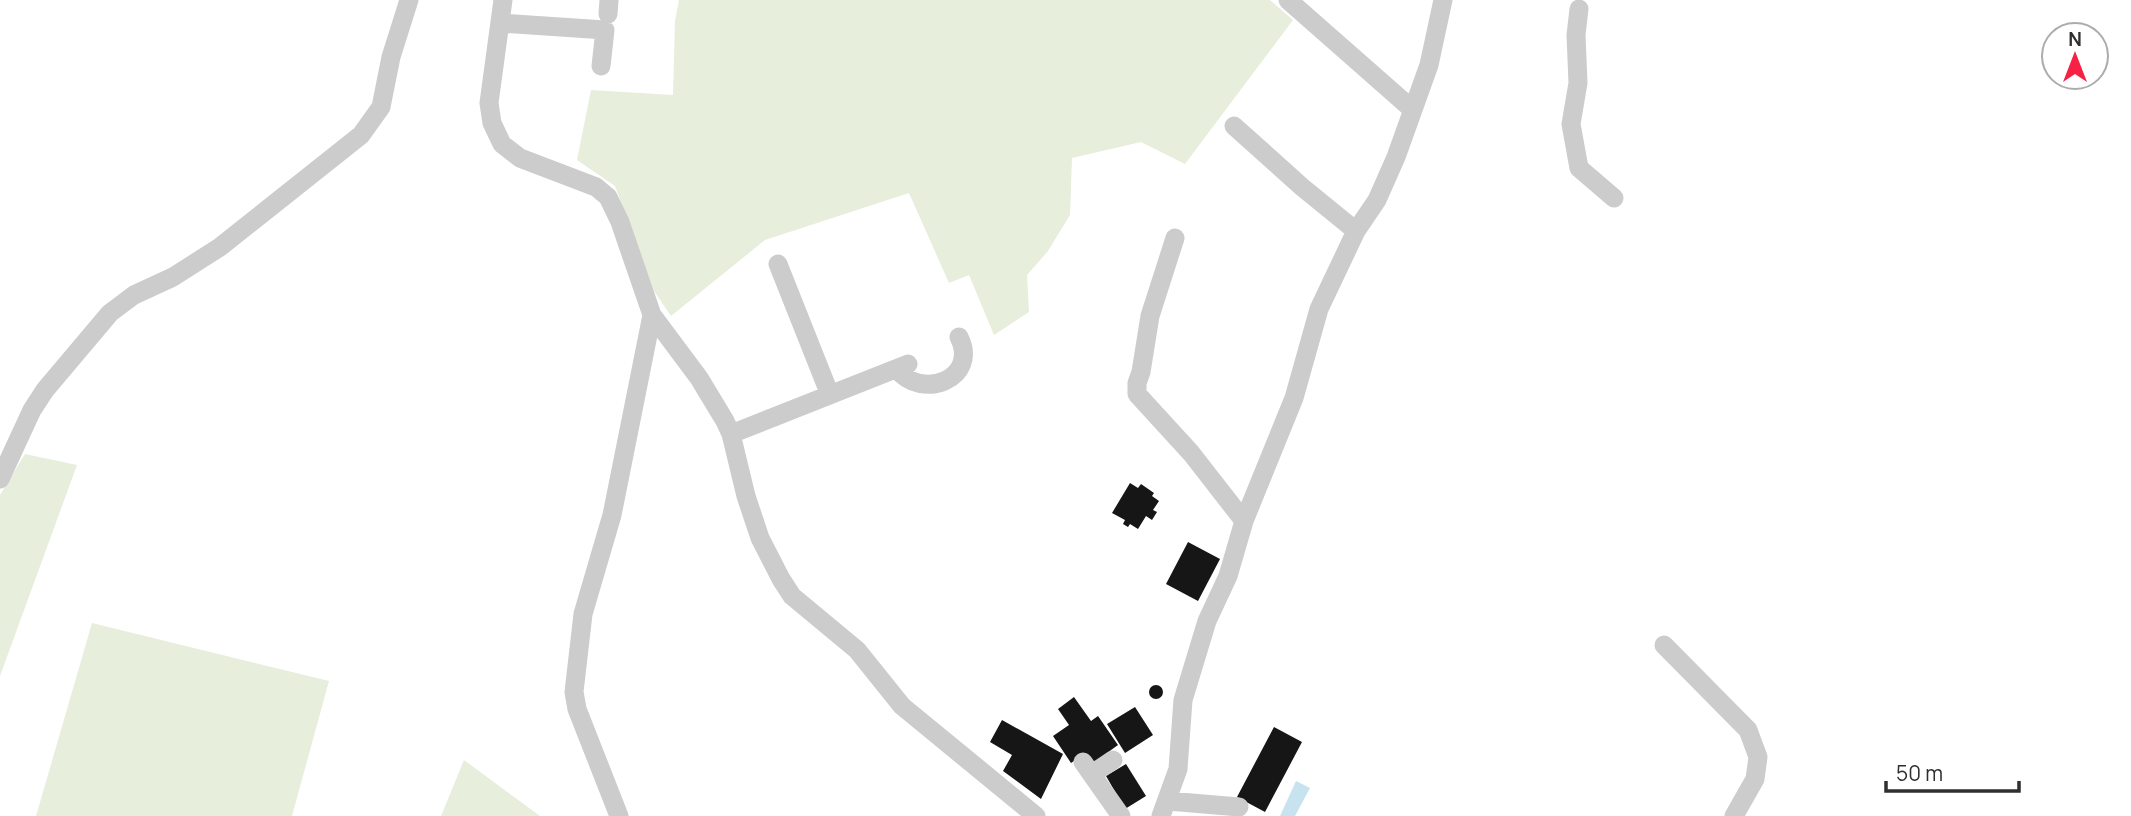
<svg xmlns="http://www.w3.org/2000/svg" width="2131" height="816" viewBox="0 0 2131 816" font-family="Manrope,sans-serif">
<rect width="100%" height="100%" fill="#fff"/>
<path fill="#e7eedc" d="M679 0H1270L1293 20 1185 164 1141 142 1072 158 1070 215 1048 251 1027 275 1029 312 994 335 969 275 949 283 909 193 765 240 671 316 654 291 615 186 577 160 591 90 673 95 675 21Z
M25 454 77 465 0 676V495Z
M92 623 329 681 292 816H36Z
M464 760 540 816H441Z"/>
<path fill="#c6e3ef" d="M1296 781 1310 788 1295 816H1280Z"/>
<path fill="#161616" d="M1130 483 1138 488 1141 484 1154 493 1152 496 1159 501 1153 510 1157 512 1152 520 1146 516 1138 529 1130 524 1128 527 1123 524 1125 520 1112 513Z
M1188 542 1220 559 1198 601 1166 584Z
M1149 692a7 7 0 1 1 14 0a7 7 0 1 1-14 0Z
M1074 697 1091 721 1098 716 1118 745 1093 763 1086 753 1071 763 1053 736 1069 725 1058 709Z
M1135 707 1153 735 1125 753 1107 724Z
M1002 720 1063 754 1041 799 1003 771 1012 755 990 742Z
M1274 727 1302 742 1265 812 1237 797Z
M1126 764 1146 796 1125 809 1106 776Z"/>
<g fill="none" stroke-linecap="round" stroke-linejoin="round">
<path stroke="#ccc" stroke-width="19" d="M503 0 489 103 492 123 502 144 520 158 596 187 608 197 620 222 652 315 699 378 725 421 731 434 746 496 760 538 781 579 792 596 857 650 902 706 1036 816
M1288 0 1413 110
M1579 9 1576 35 1578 83 1571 124 1579 168 1614 198
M608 14 609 0
M500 23 605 30 601 66
M1234 126 1302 187 1356 231
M1175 238 1150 316 1141 372 1137 383V394L1191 453 1244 521
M778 264 830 395
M897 369C921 401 980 379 959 337
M731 434 908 364
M0 479 32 410 45 390 110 313 134 295 173 277 220 247 361 135 381 107 391 57 409 0
M1664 645 1748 730 1758 757 1755 779 1734 816
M1083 762 1121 816
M1092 774 1113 760
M1168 801 1239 807
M619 816 577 709 574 692 583 614 612 515 652 315
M1161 816 1178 769 1183 700 1207 621 1228 576 1244 521 1294 398 1319 309 1356 231 1377 200 1396 157 1429 65 1443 0"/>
</g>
<g transform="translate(2075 56)"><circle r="33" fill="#ffffff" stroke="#acacac" stroke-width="2"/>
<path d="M0-5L12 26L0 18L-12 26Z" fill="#f62145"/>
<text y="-10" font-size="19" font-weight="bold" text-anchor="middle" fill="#2f2f2f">N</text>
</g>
<path d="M1886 781v10h133v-10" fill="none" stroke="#2f2f2f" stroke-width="3.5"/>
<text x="1896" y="781" font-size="21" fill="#2f2f2f" stroke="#ffffff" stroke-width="5" paint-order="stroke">50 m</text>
</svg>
